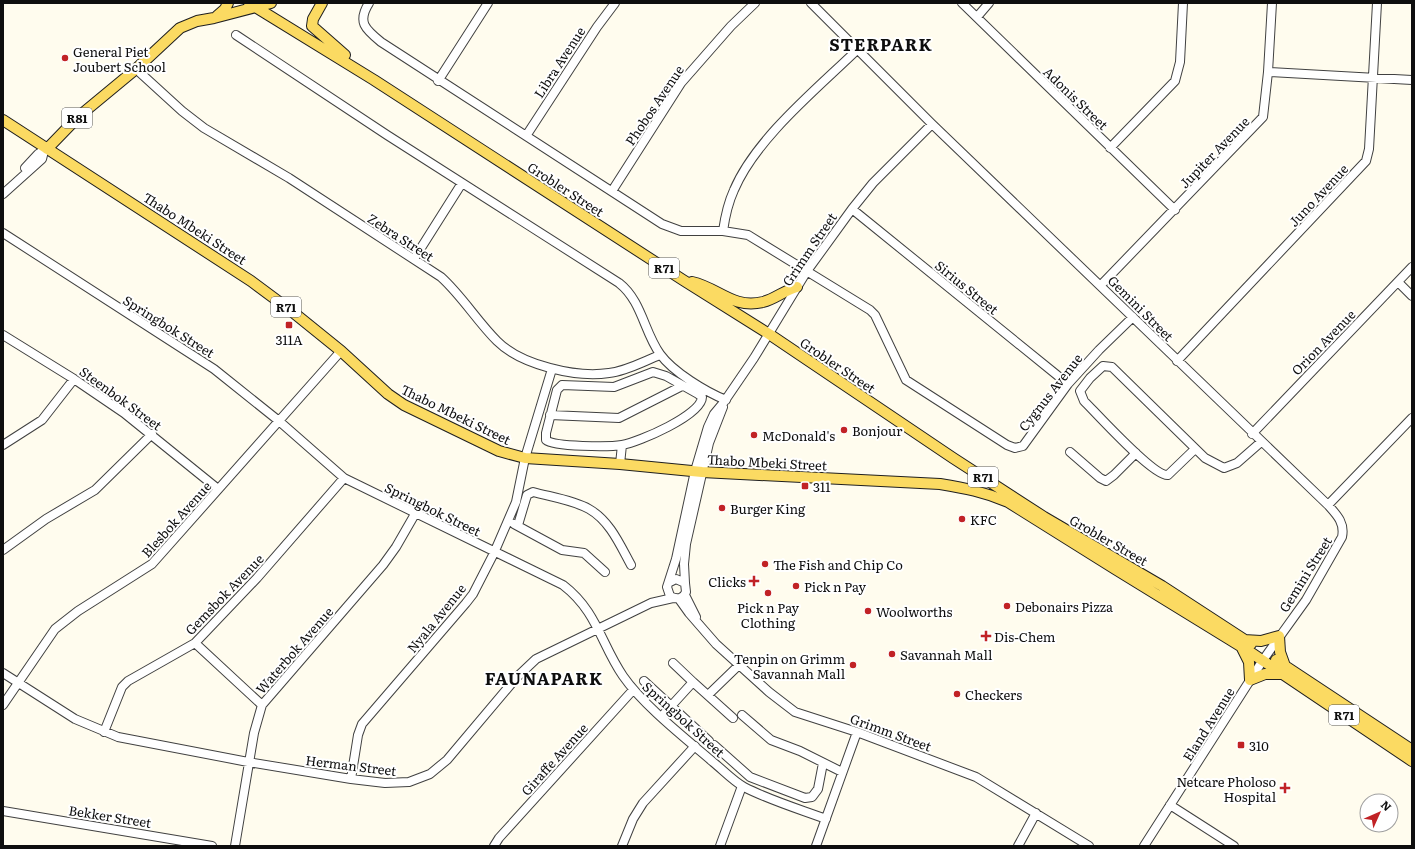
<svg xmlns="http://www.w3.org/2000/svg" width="1415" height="849" viewBox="0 0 1415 849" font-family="Literata,serif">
<rect width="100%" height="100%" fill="#fffcee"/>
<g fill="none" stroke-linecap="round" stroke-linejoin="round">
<defs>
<path id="minor" d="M369 3C357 22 365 29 381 42L662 224 681 231H723L748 235 870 310 875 315 906 380 1007 445 1015 448 1023 446 1068 384 1099 350 1133 317
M811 3 932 124 1328 505C1337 515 1345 523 1342 537L1306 600 1263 660 1144 846
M962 3 1175 210
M977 17 989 3
M236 35 387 135 619 283C642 301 644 332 660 354 673 372 706 392 726 400
M136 69 182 111 204 128 289 178 441 277C462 296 477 321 497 341 521 365 576 378 609 373 627 371 644 361 660 355
M1268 72 1412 80
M438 81 488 3
M526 136 597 27 615 3
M1110 148 1175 81 1180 62 1183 3
M25 168 38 154 46 149
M612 191 681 83 731 26 755 3
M3 194 42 159 44 151
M852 209 1068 384
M723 231C725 217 728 203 734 190 756 138 818 88 858 49
M3 233 214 369 279 421 344 478 563 585C597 611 601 644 623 676 643 705 685 738 713 762 723 770 733 781 744 787 769 800 799 809 826 819
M414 259 462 183
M1398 282 1412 296
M1101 285 1263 117 1268 72 1272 3
M3 335 74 379 124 413 218 489
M1177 361 1366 161 1369 149 1377 3
M653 372 666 376 698 394 702 397C702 415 639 442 622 445 610 447 554 447 546 440V433L557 390 562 385 614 387Z
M550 415 619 418 682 386
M1252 434 1412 267
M3 445 42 420 74 379
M1195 449 1168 475C1154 477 1097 414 1084 401L1080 391 1090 378 1103 366 1112 367 1205 458 1224 468 1237 463 1261 442
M1070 452 1100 478 1106 481 1114 475 1136 453
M620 464 622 445
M1328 505 1412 418
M514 524 562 550 584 553 605 572
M518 525 527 495 533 492C551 497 573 500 589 509 610 521 620 545 631 565
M3 550 46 519 95 490 152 434
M670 582 676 579 685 583 686 592C683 599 677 600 670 596L667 587 676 559 695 471 708 427 714 414 724 402 754 358 807 271 852 209 873 183 932 124
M685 583 684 564 686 544 709 443 723 407
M685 595 696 617
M679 599 689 613 716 644 769 692 795 712 857 732 976 777 1089 846
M195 643 262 705
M3 673 75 719 118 737 248 762 351 779 385 783 409 782 430 774 447 760 517 677 536 659 651 603 673 598
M644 681 709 741
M693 682 733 718
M708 695 739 665
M3 705 55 629 78 611 152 564 341 351
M742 715 771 740 800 751 842 772
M662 716 693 682 673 663
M104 732 122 687 128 681 195 643 257 578 344 478
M714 745 750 777 805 798 812 797 818 789 823 763
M351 779 358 735 362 724 466 603 473 594 494 553 516 502 525 458 552 369
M1170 805 1234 846
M3 811 212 846
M235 846 254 733 262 705 383 565 396 547 415 514
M494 846 499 838 633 690
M622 846 633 819 643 803 695 746
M720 846 742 786
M816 846 857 732
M1018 846 1036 813"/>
<path id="major" d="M249 3 374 80 683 280 769 334 953 458 1044 517 1162 586 1251 644
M322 3 313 19 312 26 345 55
M217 16 225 9 228 3
M3 120 251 281 294 313 341 351 388 394 404 405 499 451 525 458 620 464 702 472 940 484C964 488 985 492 1008 502L1115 569 1250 652 1412 761
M47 149 78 117 136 69 180 28 197 21 214 18 271 3
M692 282C719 288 732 309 763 302 775 299 785 290 797 287
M1244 640 1261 641 1279 636 1280 652 1285 666
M1241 646 1249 662 1250 680 1265 674H1284
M1276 660 1412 750"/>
</defs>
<use href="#minor" stroke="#414141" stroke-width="10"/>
<use href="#major" stroke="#1f1f1f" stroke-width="12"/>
<use href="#minor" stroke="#fff" stroke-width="8"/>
<use href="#major" stroke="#fbda62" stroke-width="10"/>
</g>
<g fill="#c12226" stroke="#fff" stroke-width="1.5">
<circle cx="65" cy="58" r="4"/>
<rect x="285" y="321" width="8" height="8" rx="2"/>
<circle cx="844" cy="430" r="4"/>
<circle cx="754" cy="435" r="4"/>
<rect x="801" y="482" width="8" height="8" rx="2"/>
<circle cx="722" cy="508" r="4"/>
<circle cx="962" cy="519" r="4"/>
<circle cx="765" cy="564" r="4"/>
<path d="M752 575h4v4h4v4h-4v4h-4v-4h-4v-4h4z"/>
<circle cx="796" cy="586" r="4"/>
<circle cx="768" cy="593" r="4"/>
<circle cx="1007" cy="606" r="4"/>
<circle cx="868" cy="611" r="4"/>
<path d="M984 630h4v4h4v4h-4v4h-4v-4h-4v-4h4z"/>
<circle cx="892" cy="654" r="4"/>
<circle cx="853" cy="665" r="4"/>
<circle cx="957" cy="694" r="4"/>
<rect x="1237" y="741" width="8" height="8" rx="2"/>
<path d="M1283 782h4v4h4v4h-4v4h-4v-4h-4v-4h4z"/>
</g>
<g text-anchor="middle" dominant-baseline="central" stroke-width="4" stroke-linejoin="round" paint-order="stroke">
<g fill="#fff" stroke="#565656" stroke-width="1">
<rect x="62" y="108" width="30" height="20" rx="3"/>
<rect x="649" y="258" width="30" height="20" rx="3"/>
<rect x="271" y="297" width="30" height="20" rx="3"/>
<rect x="968" y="467" width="30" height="20" rx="3"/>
<rect x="1329" y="705" width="30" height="20" rx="3"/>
</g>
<g font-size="12" font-weight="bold" fill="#0e0e0e">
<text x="77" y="118">R81</text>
<text x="664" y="268">R71</text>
<text x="286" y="307">R71</text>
<text x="983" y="477">R71</text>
<text x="1344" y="715">R71</text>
</g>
<g font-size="13" fill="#0e0e0e" stroke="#fff" text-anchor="start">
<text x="73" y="51">General Piet<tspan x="73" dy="15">Joubert School</tspan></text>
<text x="289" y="339" text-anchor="middle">311A</text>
<text x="852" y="430">Bonjour</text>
<text x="762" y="435">McDonald's</text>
<text x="813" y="486">311</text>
<text x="730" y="508">Burger King</text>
<text x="970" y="519">KFC</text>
<text x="773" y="564">The Fish and Chip Co</text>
<text x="746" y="581" text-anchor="end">Clicks</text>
<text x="804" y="586">Pick n Pay</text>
<text x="1015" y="606">Debonairs Pizza</text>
<text x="768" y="607" text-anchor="middle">Pick n Pay<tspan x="768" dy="15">Clothing</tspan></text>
<text x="876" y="611">Woolworths</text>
<text x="994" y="636">Dis-Chem</text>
<text x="900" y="654">Savannah Mall</text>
<text x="845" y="658" text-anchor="end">Tenpin on Grimm<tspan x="845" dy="15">Savannah Mall</tspan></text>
<text x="965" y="694">Checkers</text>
<text x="1249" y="745">310</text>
<text x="1276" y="781" text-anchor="end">Netcare Pholoso<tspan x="1276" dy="15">Hospital</tspan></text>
</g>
<g font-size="13" fill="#0e0e0e" stroke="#fff">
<text transform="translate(559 62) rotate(-57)">Libra Avenue</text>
<text transform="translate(1076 98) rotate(44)">Adonis Street</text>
<text transform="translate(654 105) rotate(-56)">Phobos Avenue</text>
<text transform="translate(1214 152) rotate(-46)">Jupiter Avenue</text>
<text transform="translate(566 189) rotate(33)">Grobler Street</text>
<text transform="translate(1318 195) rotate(-47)">Juno Avenue</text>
<text transform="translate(195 228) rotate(33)">Thabo Mbeki Street</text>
<text transform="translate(401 237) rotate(33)">Zebra Street</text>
<text transform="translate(809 249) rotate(-56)">Grimm Street</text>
<text transform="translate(967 287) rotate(39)">Sirius Street</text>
<text transform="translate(1141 308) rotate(45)">Gemini Street</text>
<text transform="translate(169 326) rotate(32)">Springbok Street</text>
<text transform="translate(1323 342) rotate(-46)">Orion Avenue</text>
<text transform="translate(838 365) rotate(34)">Grobler Street</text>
<text transform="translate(1050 392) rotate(-52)">Cygnus Avenue</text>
<text transform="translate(121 398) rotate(36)">Steenbok Street</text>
<text transform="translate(456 414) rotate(26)">Thabo Mbeki Street</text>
<text transform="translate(767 462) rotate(3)">Thabo Mbeki Street</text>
<text transform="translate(433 509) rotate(26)">Springbok Street</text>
<text transform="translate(176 519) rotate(-48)">Blesbok Avenue</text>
<text transform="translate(1109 540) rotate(30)">Grobler Street</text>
<text transform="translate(1305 574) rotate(-58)">Gemini Street</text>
<text transform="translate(224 594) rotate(-46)">Gemsbok Avenue</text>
<text transform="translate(436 618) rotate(-51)">Nyala Avenue</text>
<text transform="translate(294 650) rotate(-49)">Waterbok Avenue</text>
<text transform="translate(684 719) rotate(42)">Springbok Street</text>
<text transform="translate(1208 724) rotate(-58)">Eland Avenue</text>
<text transform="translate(891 732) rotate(20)">Grimm Street</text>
<text transform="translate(554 759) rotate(-48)">Giraffe Avenue</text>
<text transform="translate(351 765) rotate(7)">Herman Street</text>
<text transform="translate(110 816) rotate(9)">Bekker Street</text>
</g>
<g font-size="17" font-weight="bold" letter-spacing="1" fill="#0e0e0e" stroke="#fff">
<text x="881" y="43">STERPARK</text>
<text x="544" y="677">FAUNAPARK</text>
</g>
</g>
<rect width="1415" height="849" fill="none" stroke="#0e0e0e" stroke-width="8"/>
<g transform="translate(1379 813) rotate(45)"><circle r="19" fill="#ffffff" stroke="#9f9f9f"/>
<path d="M0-3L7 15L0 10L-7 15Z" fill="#c12226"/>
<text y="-6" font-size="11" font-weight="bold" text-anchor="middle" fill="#0e0e0e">N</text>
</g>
</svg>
